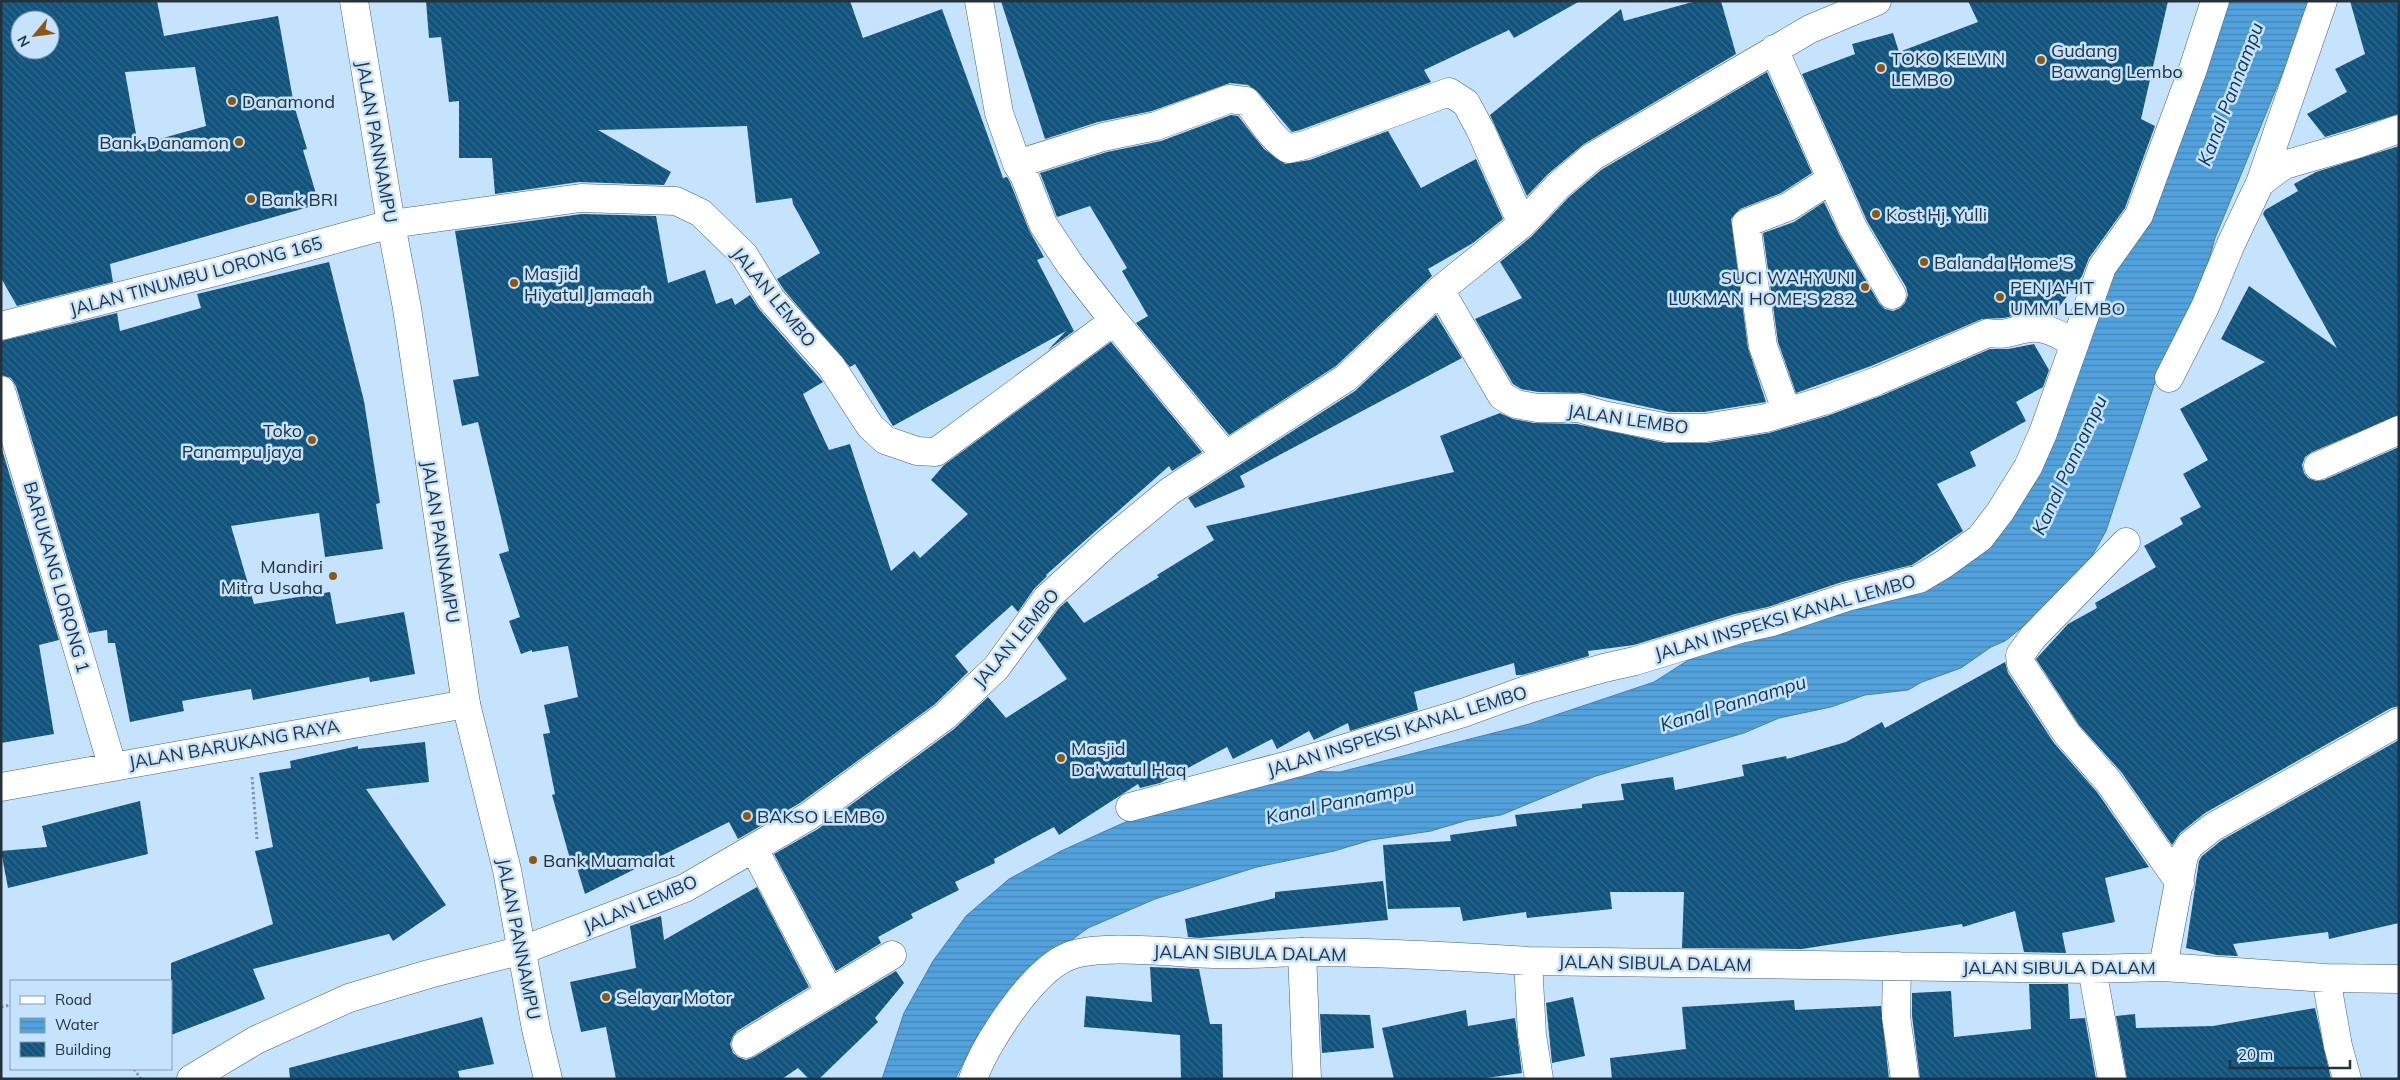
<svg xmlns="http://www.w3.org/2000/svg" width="2400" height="1080" viewBox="0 0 2400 1080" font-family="Mulish,sans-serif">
<defs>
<pattern id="water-rules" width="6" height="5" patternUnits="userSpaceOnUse" patternTransform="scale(1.25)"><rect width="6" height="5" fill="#52a3dd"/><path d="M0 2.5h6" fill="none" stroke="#4485b4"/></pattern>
<pattern id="building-back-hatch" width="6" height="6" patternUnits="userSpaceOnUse" patternTransform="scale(1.25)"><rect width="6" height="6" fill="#10537d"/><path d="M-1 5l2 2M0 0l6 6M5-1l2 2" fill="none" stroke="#33698b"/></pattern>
</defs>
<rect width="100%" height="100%" fill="#c5e3fc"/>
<path fill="url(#water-rules)" stroke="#4581ac" d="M2221 1H2312L2215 238 2205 274 2154 385 2106 531 2092 556 2075 577 2029 622 2005 641 1991 647 1961 668 1922 682 1908 690 1865 695 1831 707 1779 718 1744 733 1596 776 1501 815 1468 820 1431 831 1371 840 1334 851 1257 867 1155 899 1088 928 1051 955 995 1010 976 1038 955 1079H882L904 1013 933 961 966 916 1009 879 1061 851 1150 811 1299 771 1340 772 1529 724 1654 682 1690 659 1705 645 1976 548 2073 371Z"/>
<path fill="url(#building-back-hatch)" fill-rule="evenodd" d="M1 1H157L164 36 278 16 294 105 307 149 303 150 319 204 110 264 113 282 17 306 1 278ZM20 20H50V50H20ZM195 67 206 126 138 145 125 72Z
M426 1H850L863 38 942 9 1003 178 1007 177 1010 182 1029 230 1044 257 1037 260 1074 331 1048 350 1066 331 893 426 855 364 850 367 784 290 777 279 820 253 793 204 792 198 756 203 747 126 598 130 671 172 664 185 579 182 495 194 492 158H459V101L449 102 441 37 429 38Z
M1001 1H1580L1514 38 1509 30 1424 70 1431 82 1300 130 1292 132 1257 91 1248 85 1230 83 1152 111 1098 122 1045 139Z
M1696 1H1721L1736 54 1584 144 1548 174 1527 196 1490 115 1621 9 1624 21Z
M1968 1H2168L2141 119 2155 126 2125 208 2089 258 2082 276 2053 315 2029 312 2004 318 1982 319 1871 366 1796 393 1778 342 1763 233 1794 222 1824 202 1840 236 1879 303 1885 309 1893 311 1900 308 1905 303 1908 295 1906 287 1867 221 1802 74 1855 54 1852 44 1893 33 1899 52 1978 22Z
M2350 1H2399V114L2325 137 2307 114 2347 92 2335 69 2365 54Z
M1767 72 1812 173 1781 193 1740 209 1731 219 1748 348 1766 402 1704 412H1670L1583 393 1538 392 1521 389 1513 384 1475 319 1522 298 1500 262 1532 236 1569 197 1601 170Z
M1231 115 1238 116 1264 149 1285 164 1310 160 1388 131 1421 188 1476 159 1503 219 1473 243 1428 269 1432 276 1336 366 1229 435 1136 323 1148 316 1122 271 1127 268 1090 206 1057 217 1040 173 1107 152 1161 141Z
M2399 146V415L2312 452 2305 457 2302 465 2304 473 2308 478 2316 481 2324 480 2399 447V706L2391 708 2205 813 2180 833 2172 845 2122 773 2079 725 2036 659 2068 624 2097 608 2095 603 2156 567 2144 546 2183 524 2180 518 2201 507 2183 474 2208 460 2180 409 2265 362 2221 339 2249 286 2337 348 2263 214 2265 210 2298 191 2294 184 2316 172Z
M582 214 656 216 668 283 705 270 716 304 732 298 735 305 750 295 759 309 823 382 803 394 829 450 850 444 891 571 914 551 920 558 968 514 931 480 944 465 1111 342 1202 452 1172 471 1169 466 1046 575 1047 576 1034 589 1018 612 1012 605 955 656 968 672 935 704 800 803 738 839 729 822 585 894 574 858 570 859 552 795 555 794 543 734 550 733 544 705 578 697 568 646 532 652V650L521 654 509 621 520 617 499 554 509 551 478 422 462 426 453 380 479 376 455 231Z
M329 262 364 401 380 503 376 504 383 549 325 557 319 513 231 526 254 604 330 592 336 624 404 612 415 674 370 682 369 677 253 700 251 689 182 701 184 711 130 722 115 643H108L107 630 89 633 16 386 11 378 1 375V341L117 313 120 331 201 308 197 294Z
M1436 315 1462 358 1240 476 1245 487 1195 508 1188 498 1355 391Z
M2034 344 2049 370 2043 387 2016 402 2026 421 1970 452 1976 466 1937 484 1963 531 1912 565 1842 582 1768 607 1735 614 1634 645 1588 651 1589 656 1522 675H1516L1514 663 1414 692 1418 710 1350 731 1348 723 1314 740 1309 731 1277 749 1272 739 1233 759 1227 747 1160 783 1140 788 1138 784 1059 835 1054 827 994 859 995 863 955 882 959 890 911 914 913 918 878 937 881 943 836 971 774 854 818 829 954 729 988 697 1006 718 1067 679 1037 638 1059 608 1067 601 1084 623 1159 577 1157 575 1214 540 1206 526 1454 472 1440 436 1500 413 1513 419 1534 423 1577 424 1665 443H1708L1769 433 1827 416 1883 395 1990 349H2008Z
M1 446 59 640 39 645 54 734 1 743Z
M2005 662 2008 673 2054 743 2097 792 2149 867 2105 878 2115 922 2062 933 2066 953 2024 952 2015 911 1963 927 1962 924 1802 949 1682 948 1684 892H1610L1612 909 1527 918 1526 912 1463 921 1460 907 1388 909 1383 845 1451 841 1450 835 1517 826 1515 815 1582 808V804L1624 800 1621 784 1673 777 1675 790 1744 776 1742 765 1786 756 1787 759 1846 742 1882 722 1885 728Z
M2399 740V923L2329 939 2328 932 2233 944 2238 956 2217 955 2186 948 2199 861 2202 856 2222 840Z
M425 742 429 782 366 789 446 905 393 941 389 934 253 969 265 999 171 1035V963L273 924 255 851 273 847 259 773 291 768 290 761 358 746V749Z
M140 801 148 854 8 888 1 851 47 847 42 826Z
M1383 881 1388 920 1200 938 1188 937 1185 919 1275 898V892Z
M757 887 809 987 737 1031 733 1036 730 1044 733 1053 738 1057 746 1060 754 1057 896 971 904 983 875 1018 878 1022 819 1079H809L798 1068 782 1079H616L606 1027 581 1032 570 982 636 968 630 926 661 916 664 940Z
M1150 967 1199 969 1210 1024H1222L1223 1079H1181L1180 1035 1084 1027 1086 996 1152 1002Z
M2029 984H2068L2070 1019 2085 1018 2096 1079H1920L1912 1016V993L1951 991 1954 1037 2031 1029Z
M1573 997 1585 1056 1552 1063 1546 1003Z
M1794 1000 1795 1010 1881 1006 1889 1079H1612L1610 1058 1686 1049 1682 1007Z
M2315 1008 2331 1079H2127L2116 1016 2135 1014 2136 1028 2213 1026Z
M1466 1010 1468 1026 1515 1018 1522 1073 1479 1079H1394L1382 1028Z
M1320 1014 1370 1015 1374 1048 1322 1053Z
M482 1017 494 1064 458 1071 460 1079H290L289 1068Z"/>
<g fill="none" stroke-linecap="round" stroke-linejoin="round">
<defs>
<path id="minor" d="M979 1 999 113 1017 164 1024 175 1043 224 1071 266 1114 321
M1774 49 1853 228 1892 295
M1017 164 1103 137 1156 126 1229 99 1246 101C1261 118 1269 136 1288 149L1305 145 1449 92 1466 103 1481 131 1522 224
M2260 183 2284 165 2357 144 2399 129
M1440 290 1502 396 1516 404 1537 408H1579L1603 415 1668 428H1705L1766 418 1823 401 1877 381 1988 333C2010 336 2011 330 2030 328 2046 326 2061 336 2074 343
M1 326 219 271 391 224 581 198 676 201 701 213 744 255 771 299 831 366 870 426 885 440 917 451 936 452 1114 321 1225 455
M2169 378 2205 307 2231 244 2260 183 2323 1
M1 390 112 765
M1786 410 1763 346 1746 223 1788 207 1830 180
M2318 466 2399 430
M2126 542 2033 637 2020 655 2021 664 2067 734 2109 782 2180 883
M1 787 466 704
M1130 807 1296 763 1463 713 1529 689 1604 668 1635 661 1740 629 1772 622 1847 597 1919 579 1944 564 1980 538 2000 512 2028 467 2043 433 2102 267 2139 215 2193 69 2215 1
M754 849 830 993
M1302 952 1307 1079
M1528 961 1532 1035 1539 1079
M1897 966 1896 1017 1905 1079
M2163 967 2184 855 2190 845 2213 827 2399 722
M2092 969 2112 1079
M2326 978 2338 1046 2347 1079
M746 1044 892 955
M191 1079 256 1040 349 998 429 974 523 950 685 888 809 816 945 716 996 668 1047 598 1107 543 1170 491 1346 378 1440 290 1522 224 1558 186 1592 157 1810 29 1877 1
M973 1079C985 1044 1032 972 1067 957 1099 943 1175 953 1213 954 1242 955 1271 953 1300 952 1376 952 1452 956 1528 961L2092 969 2163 967 2326 978 2399 979"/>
<path id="major" d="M354 1 391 224 407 308 466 704 507 870 536 1029 548 1079"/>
</defs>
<use href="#minor" stroke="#476276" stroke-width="29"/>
<use href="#major" stroke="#476276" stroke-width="29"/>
<path stroke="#8096a8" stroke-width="3" stroke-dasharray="2.5 2.5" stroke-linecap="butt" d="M252 777 257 839
M1 1007 11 1005
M134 1069 141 1079"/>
<use href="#minor" stroke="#fff" stroke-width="28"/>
<use href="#major" stroke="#fff" stroke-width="28"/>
</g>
<g fill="#8f560f" stroke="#c5e3fc" stroke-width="2">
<circle cx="2041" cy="60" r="5"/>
<circle cx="1881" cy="68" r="5"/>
<circle cx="232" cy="101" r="5"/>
<circle cx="239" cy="142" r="5"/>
<circle cx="251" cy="199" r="5"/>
<circle cx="1876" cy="214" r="5"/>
<circle cx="1924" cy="262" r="5"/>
<circle cx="514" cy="283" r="5"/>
<circle cx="1865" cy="287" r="5"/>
<circle cx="2000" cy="297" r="5"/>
<circle cx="312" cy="440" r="5"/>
<circle cx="333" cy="576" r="5"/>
<circle cx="1061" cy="758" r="5"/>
<circle cx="747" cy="816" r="5"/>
<circle cx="533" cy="860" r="5"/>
<circle cx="606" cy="997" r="5"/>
</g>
<g text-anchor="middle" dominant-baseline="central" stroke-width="5" stroke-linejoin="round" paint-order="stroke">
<g font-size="18" fill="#26323b" stroke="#c5e3fc" text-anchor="start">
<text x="2051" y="50">Gudang<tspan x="2051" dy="21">Bawang Lembo</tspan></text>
<text x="1891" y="58">TOKO KELVIN<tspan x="1891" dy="21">LEMBO</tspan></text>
<text x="242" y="101">Danamond</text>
<text x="229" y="142" text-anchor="end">Bank Danamon</text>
<text x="261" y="199">Bank BRI</text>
<text x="1886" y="214">Kost Hj. Yulli</text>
<text x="1934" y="262">Balanda Home'S</text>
<text x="524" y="273">Masjid<tspan x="524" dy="21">Hiyatul Jamaah</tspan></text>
<text x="1855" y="277" text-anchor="end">SUCI WAHYUNI<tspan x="1855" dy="21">LUKMAN HOME'S 282</tspan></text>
<text x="2010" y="287">PENJAHIT<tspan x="2010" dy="21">UMMI LEMBO</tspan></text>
<text x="302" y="430" text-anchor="end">Toko<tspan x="302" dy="21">Panampu jaya</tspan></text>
<text x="323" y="566" text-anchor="end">Mandiri<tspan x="323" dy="21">Mitra Usaha</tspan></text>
<text x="1071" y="748">Masjid<tspan x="1071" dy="21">Da'watul Haq</tspan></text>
<text x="757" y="816">BAKSO LEMBO</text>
<text x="543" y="860">Bank Muamalat</text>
<text x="616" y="997">Selayar Motor</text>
</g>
<g font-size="18" fill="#26323b" stroke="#c5e3fc">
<text transform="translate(377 142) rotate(80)">JALAN PANNAMPU</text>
<text transform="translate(196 276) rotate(-15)">JALAN TINUMBU LORONG 165</text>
<text transform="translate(774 297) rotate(51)">JALAN LEMBO</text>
<text transform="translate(1628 419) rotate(8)">JALAN LEMBO</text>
<text transform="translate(441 542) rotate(81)">JALAN PANNAMPU</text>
<text transform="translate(57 577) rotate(74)">BARUKANG LORONG 1</text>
<text transform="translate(1785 617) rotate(-16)">JALAN INSPEKSI KANAL LEMBO</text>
<text transform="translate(1016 638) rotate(-50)">JALAN LEMBO</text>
<text transform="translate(1397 731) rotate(-17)">JALAN INSPEKSI KANAL LEMBO</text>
<text transform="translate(234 744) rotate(-10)">JALAN BARUKANG RAYA</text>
<text transform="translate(640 904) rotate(-23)">JALAN LEMBO</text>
<text transform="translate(519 939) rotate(79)">JALAN PANNAMPU</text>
<text transform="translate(1250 953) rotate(1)">JALAN SIBULA DALAM</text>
<text transform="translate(1655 963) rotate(1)">JALAN SIBULA DALAM</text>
<text x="2059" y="967">JALAN SIBULA DALAM</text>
</g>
<g font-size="19" font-style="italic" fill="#13354d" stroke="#c5e3fc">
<text transform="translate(2230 94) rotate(-69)">Kanal Pannampu</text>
<text transform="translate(2069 465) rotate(-65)">Kanal Pannampu</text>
<text transform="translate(1733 703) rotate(-17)">Kanal Pannampu</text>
<text transform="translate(1340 802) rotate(-12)">Kanal Pannampu</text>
</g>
</g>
<rect width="2400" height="1080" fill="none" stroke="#26323b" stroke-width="5"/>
<rect x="10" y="980" width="162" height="90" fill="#c5e3fc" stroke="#859caf"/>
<rect x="20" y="996" width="25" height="8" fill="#ffffff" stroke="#859caf"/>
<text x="55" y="1005" font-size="15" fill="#26323b">Road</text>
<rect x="20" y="1018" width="25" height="15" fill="url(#water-rules)" stroke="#859caf"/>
<text x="55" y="1030" font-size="15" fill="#26323b">Water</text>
<rect x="20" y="1042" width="25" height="15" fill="url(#building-back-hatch)" stroke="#859caf"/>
<text x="55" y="1055" font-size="15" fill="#26323b">Building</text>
<g transform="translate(35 35) rotate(241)"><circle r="24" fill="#c5e3fc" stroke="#859caf"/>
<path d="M0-4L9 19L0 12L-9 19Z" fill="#8f560f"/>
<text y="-8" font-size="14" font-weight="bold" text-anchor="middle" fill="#26323b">N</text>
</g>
<path d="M2230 1060v8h120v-8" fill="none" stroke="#26323b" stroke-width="2.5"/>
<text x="2238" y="1060" font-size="15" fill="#26323b" stroke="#c5e3fc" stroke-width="4" paint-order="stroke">20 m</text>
</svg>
